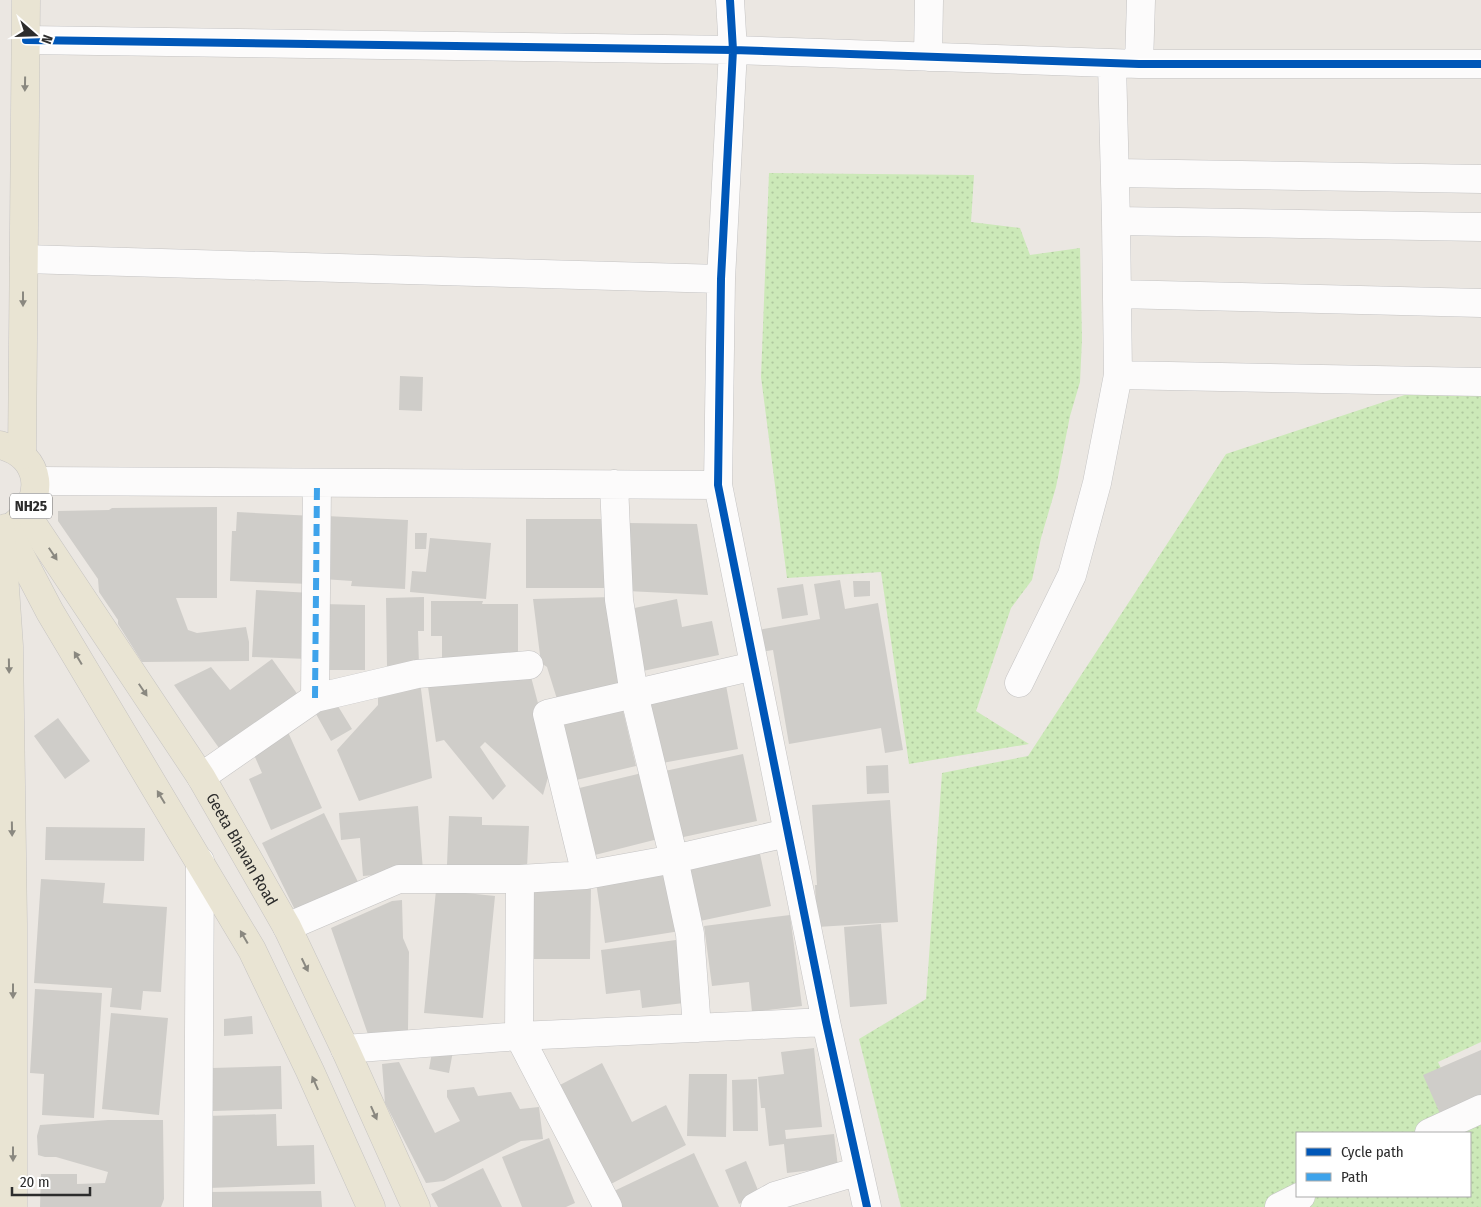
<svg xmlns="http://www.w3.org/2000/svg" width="1481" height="1207" viewBox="0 0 1481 1207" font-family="'Fira Sans Condensed',sans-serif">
<defs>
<pattern id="grass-dots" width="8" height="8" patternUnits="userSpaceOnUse" patternTransform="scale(1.25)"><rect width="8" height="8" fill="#cce9b8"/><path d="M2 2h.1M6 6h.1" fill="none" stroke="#afc89e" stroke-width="1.8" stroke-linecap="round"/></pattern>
</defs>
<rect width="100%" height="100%" fill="#ebe7e2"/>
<path fill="url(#grass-dots)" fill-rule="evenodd" d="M769 173 974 175 971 222 1020 228 1030 255 1080 248 1082 339 1080 382 1070 416 1056 487 1041 538 1032 580 1011 608 976 711 1029 744 909 764 881 572 787 578 761 377Z
M1429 387 1481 391V1042L1438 1062 1469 1128 1481 1123V1207H901L859 1039 926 999 942 773 1028 756 1226 454ZM1297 1133H1470V1196H1297Z"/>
<path fill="#cfcdc9" d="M400 376 423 377 422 411 399 410Z
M217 507V598H176L188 630 197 633 246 627 249 642V661L142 662 118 624V620L99 592 98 579 58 521V511L109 510 112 508Z
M237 512 314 516 311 584 230 581 232 531H236Z
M326 516 408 520 405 589 351 586 352 581 323 579Z
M526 519H605V588H526Z
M628 523 697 524 708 595 627 591Z
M415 533H427L426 549H415Z
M430 538 491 543 486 599 410 592 412 571 426 572Z
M840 580 845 609 878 603 903 750 885 753 881 728 789 744 773 650 761 652 758 630 820 619 814 584Z
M853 581H870V596L854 597Z
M803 584 808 615 782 619 777 588Z
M256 590 312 593 308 659 252 657Z
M424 597V631H418L419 666H387L386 598Z
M613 597 626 684 557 699 547 667 541 663 533 599Z
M677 599 682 627 712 621 719 655 638 672 625 610Z
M431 601H483L482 604H518V663H442V636H431Z
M322 604 365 605V670H322Z
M272 659 301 699 224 755 174 685 211 667 230 690Z
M530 673 553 760 543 795 485 742 480 747 506 786 493 800 444 740 436 742 427 680Z
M725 680 738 749 657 764 645 695Z
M420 681 432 778 359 801 337 750 378 705V691Z
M621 702 636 766 572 781 558 717Z
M336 703 352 729 331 741 316 714Z
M58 718 90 761 65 779 34 736Z
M288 732 322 808 271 830 249 779 262 773 251 748Z
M743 754 757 821 679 838 665 771Z
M888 765 889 793 867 794 866 766Z
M642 773 658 839 587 857 571 790Z
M890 800 898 922 817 927 815 885H817L812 805Z
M418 806 423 871 363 876 360 838 341 840 339 813Z
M324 813 358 882 296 912 262 843Z
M449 816 482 817V825L529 826 527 868 447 865Z
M46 827 145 828 144 861 45 860Z
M759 849 771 906 700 921 688 864Z
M672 871 680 931 605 943 596 882Z
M41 879 105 883 103 903 167 907 161 992 143 991 141 1010 110 1007 112 988 34 983Z
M526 885 591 886 590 959H525Z
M436 890 495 896 483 1018 424 1013Z
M402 900 403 938 409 952 408 1030 371 1043 331 928 392 901Z
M790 915 802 1006 752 1012 749 982 712 986 704 926Z
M881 924 887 1004 850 1007 844 927Z
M676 940 684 1003 642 1008 640 990 606 994 601 950Z
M35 989 102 993 94 1118 42 1115 44 1074 30 1073Z
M111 1013 168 1018 159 1115 102 1109Z
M252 1016 253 1034 224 1036V1019Z
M433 1047 453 1051 449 1073 429 1069Z
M814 1048 822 1127 785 1130 786 1139 834 1134 838 1167 787 1173 784 1144 769 1146 765 1108H761L758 1077 784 1074 781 1052Z
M1481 1050V1099L1441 1116 1423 1075Z
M399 1062 435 1133 460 1121 447 1097V1090L474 1087 478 1096 511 1092 520 1109 539 1107 543 1139 521 1141 444 1181 426 1183 385 1103 382 1064Z
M602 1063 632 1122 666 1105 686 1145 609 1185 558 1086Z
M281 1066 282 1109 213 1111 212 1068Z
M689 1074H727L726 1137 687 1136Z
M757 1079 758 1131H733L732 1080Z
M276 1114 277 1146 314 1145 315 1184 209 1188 207 1116Z
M108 1120H163L164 1199 161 1207H40L41 1174H77V1184L105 1183 108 1172 56 1157H45L38 1155 37 1136 40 1125Z
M549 1138 575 1203 566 1207H522L502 1157Z
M694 1153 719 1207H622L614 1191Z
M746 1161 760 1195 739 1204 725 1170Z
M483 1168 502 1207H438L431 1194Z
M321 1191 322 1207H208V1192Z"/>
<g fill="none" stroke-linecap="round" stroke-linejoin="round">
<defs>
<path id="minor" d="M730 0 733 50 721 279 718 485 826 1022 867 1207
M26 40 733 50 1139 64H1481
M928 57 929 0
M1139 64 1141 0
M1115 173 1481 179
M1116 221 1481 227
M24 259 721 279
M1117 294 1481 303
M1118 375 1481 382
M36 481 718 485
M614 484 619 600 634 694 674 859 690 934 697 1028
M1019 683 1072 575 1097 483 1118 375 1116 221 1112 64
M315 698 317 483
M201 777 315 698 417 674 529 665
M586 875 547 714 754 666
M520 879 519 1036 608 1207
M287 927 399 879H520L586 875 674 859 787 833
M345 1049 519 1036 826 1022
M1429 1133 1481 1109
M198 1207 200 861
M755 1207 775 1196 859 1171
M1279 1207 1301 1196"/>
<g id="major">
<path d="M0 445C43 456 46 500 13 526"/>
<path d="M22 455 26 0"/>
<path id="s1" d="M26 514 201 777 287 927 345 1049 416 1207"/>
<path d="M6 528 50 612 252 950 310 1071 371 1207"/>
<path d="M1 530 9 646 13 924V1207"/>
</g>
</defs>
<use href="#minor" stroke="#c4c3c3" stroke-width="29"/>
<use href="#major" stroke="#c6c4c2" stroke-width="29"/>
<use href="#minor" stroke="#fcfbfb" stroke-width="28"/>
<use href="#major" stroke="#e9e4d3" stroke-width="28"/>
<path stroke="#3ea3eb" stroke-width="6" stroke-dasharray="12 6" stroke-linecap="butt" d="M315 698 317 483"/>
<defs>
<path id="cycleway" d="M730 0 733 50 721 279 718 485 826 1022 867 1207
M26 40 733 50 1139 64H1481"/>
</defs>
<use href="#cycleway" stroke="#fff" stroke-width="11"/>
<use href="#cycleway" stroke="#0057b8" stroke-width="8"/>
</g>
<defs><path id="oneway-solid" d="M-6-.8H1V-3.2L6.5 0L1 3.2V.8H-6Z" transform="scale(1.25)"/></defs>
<g fill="#8a8880">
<use href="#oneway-solid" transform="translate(25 84) rotate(91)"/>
<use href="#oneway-solid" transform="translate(23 299) rotate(90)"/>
<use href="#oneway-solid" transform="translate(53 554) rotate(56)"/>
<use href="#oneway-solid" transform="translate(78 658) rotate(-121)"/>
<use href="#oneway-solid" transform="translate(9 666) rotate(89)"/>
<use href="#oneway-solid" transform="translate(143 690) rotate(56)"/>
<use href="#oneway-solid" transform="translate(161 797) rotate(-121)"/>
<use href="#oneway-solid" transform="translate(12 829) rotate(89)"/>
<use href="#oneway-solid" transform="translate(244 937) rotate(-120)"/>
<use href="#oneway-solid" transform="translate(305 965) rotate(64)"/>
<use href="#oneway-solid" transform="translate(13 991) rotate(90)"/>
<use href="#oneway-solid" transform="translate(315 1083) rotate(-114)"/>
<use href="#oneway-solid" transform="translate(374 1113) rotate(66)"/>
<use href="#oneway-solid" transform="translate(13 1154) rotate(90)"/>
</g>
<g text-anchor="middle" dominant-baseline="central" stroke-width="4.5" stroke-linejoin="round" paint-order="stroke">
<rect fill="#fff" stroke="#6b6b6b" stroke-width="1" x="10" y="493.5" width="42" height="25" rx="4"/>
<g font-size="15" font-weight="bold" fill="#2c2c2c">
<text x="31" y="506">NH25</text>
</g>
<g font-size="16" fill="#2c2c2c" stroke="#fff">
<text stroke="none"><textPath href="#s1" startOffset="399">Geeta Bhavan Road</textPath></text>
</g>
</g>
<rect x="1296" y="1132" width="175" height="65" fill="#ffffff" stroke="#ababab"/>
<rect x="1306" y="1148" width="25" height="8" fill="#0057b8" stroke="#ababab"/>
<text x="1341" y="1157" font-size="15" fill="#2c2c2c">Cycle path</text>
<rect x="1306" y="1173" width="25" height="8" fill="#3ea3eb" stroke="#ababab"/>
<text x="1341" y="1182" font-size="15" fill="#2c2c2c">Path</text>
<g transform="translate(35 35) rotate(110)" stroke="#ffffff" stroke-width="4" paint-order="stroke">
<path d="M0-4L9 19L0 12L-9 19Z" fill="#2c2c2c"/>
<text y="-8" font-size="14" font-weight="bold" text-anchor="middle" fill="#2c2c2c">N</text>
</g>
<path d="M12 1187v8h78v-8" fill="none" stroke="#2c2c2c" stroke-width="2.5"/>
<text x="20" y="1187" font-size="15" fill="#2c2c2c" stroke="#ffffff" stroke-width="4" paint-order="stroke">20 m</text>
</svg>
